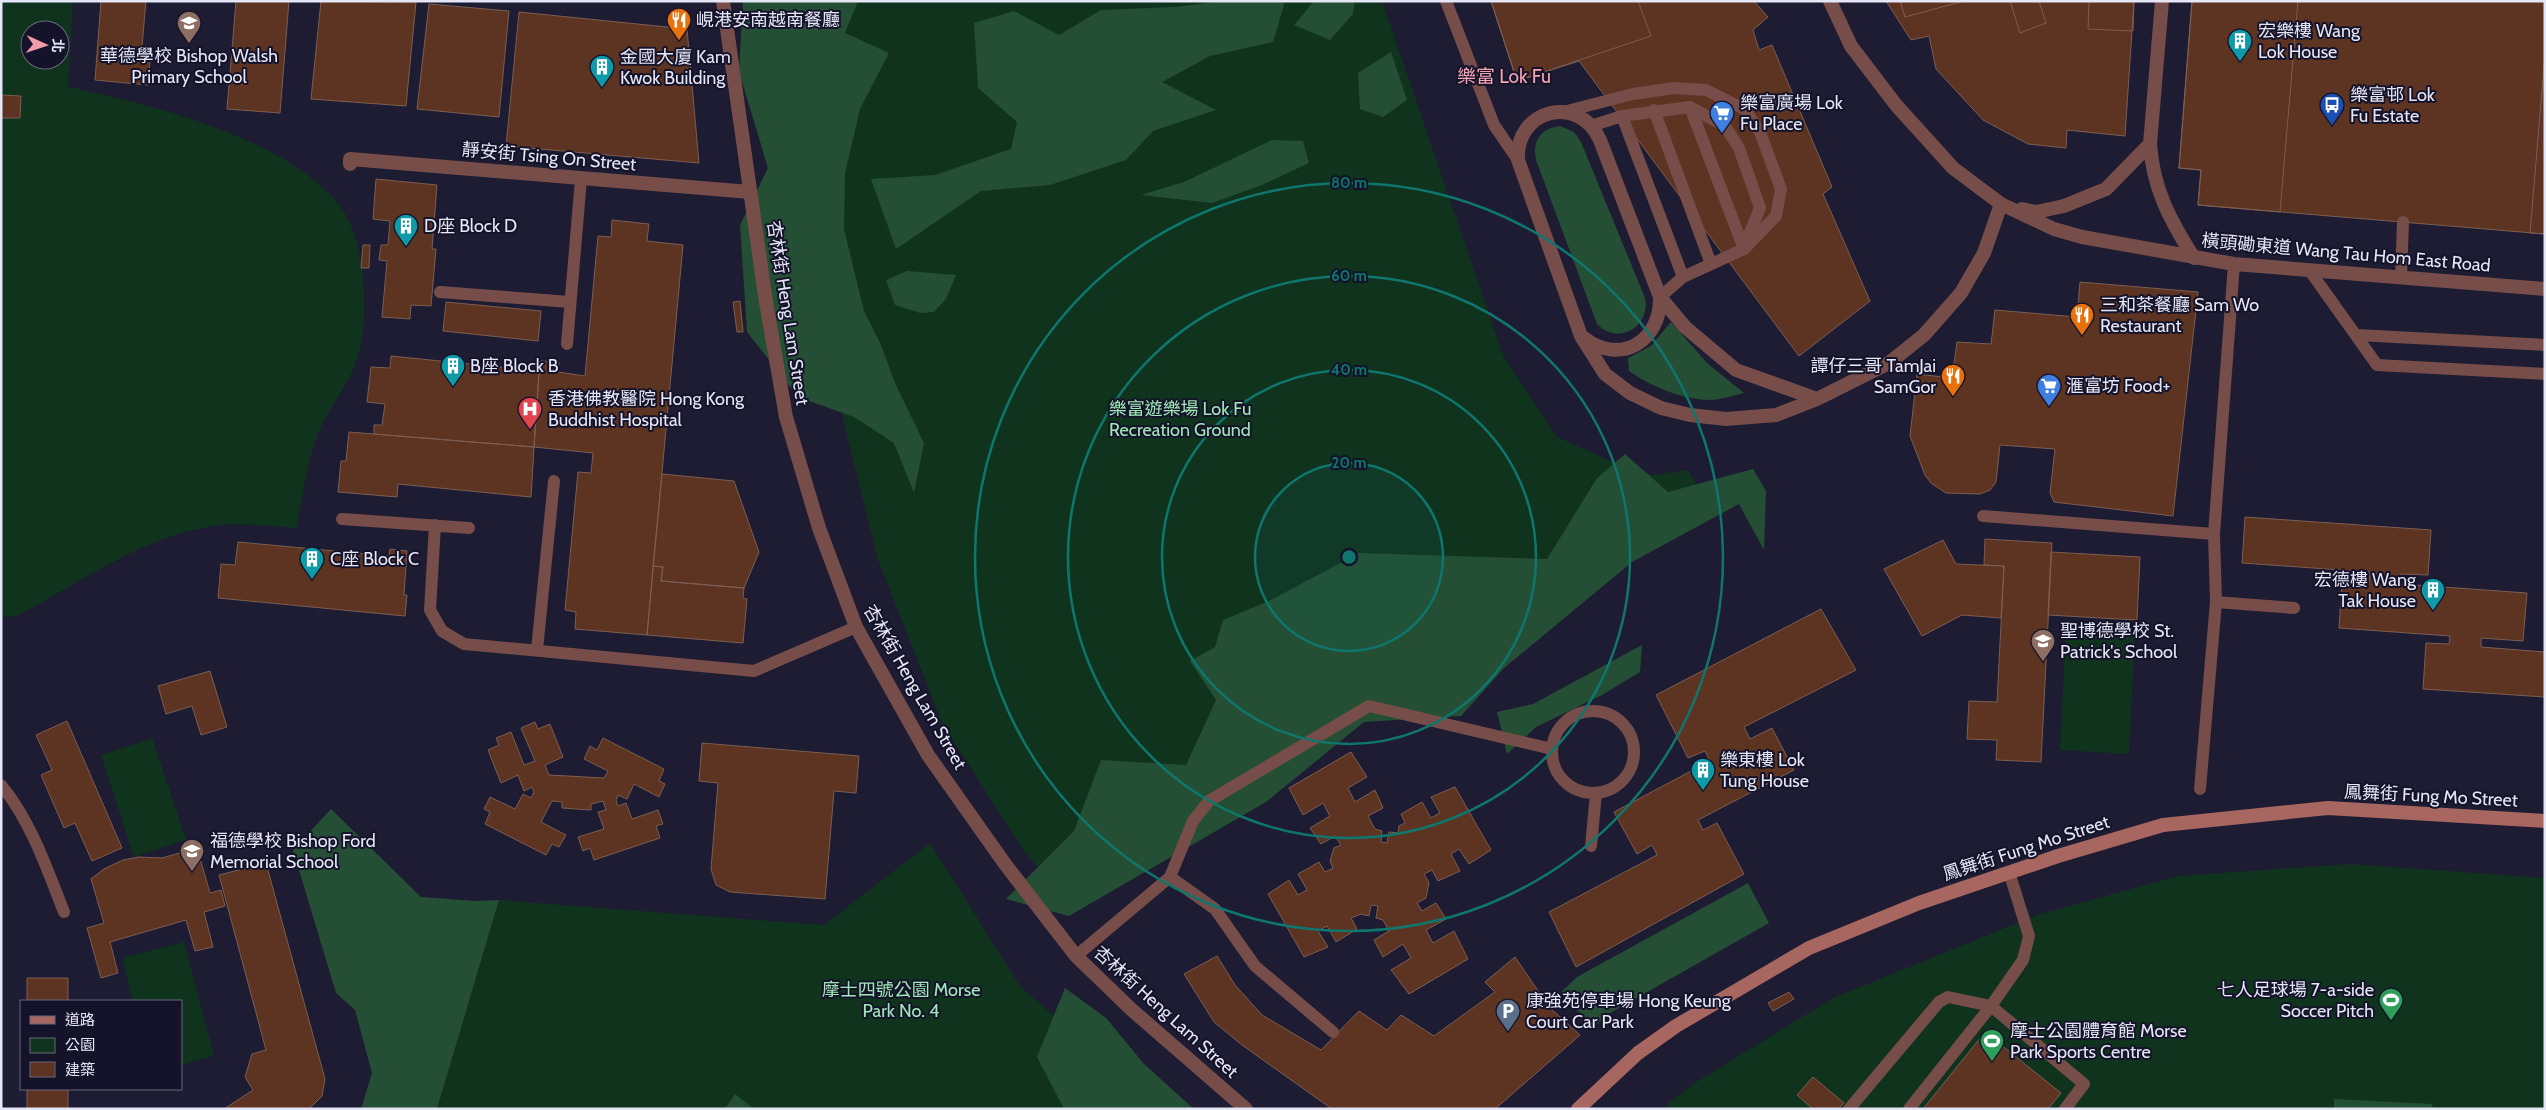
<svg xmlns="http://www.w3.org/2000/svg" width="2546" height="1110" viewBox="0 0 2546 1110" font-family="Cabin,'Noto Sans TC',sans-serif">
<rect width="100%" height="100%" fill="#1d1c33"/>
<path fill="#10331e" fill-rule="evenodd" d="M1 1H73L68 87C149 104 288 138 340 206 365 239 369 310 360 349 353 382 329 405 317 436 306 465 303 498 296 528 269 526 238 522 212 526 146 537 89 576 32 608L16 616 1 617ZM30 30H60V60H30Z
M772 1H1382L1503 355 1557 437 1631 470 1653 475 1688 470 1702 496 1076 908 1025 853 942 723 878 560 841 411Z
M2066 626 2135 630 2129 754 2060 750Z
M152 738 186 840 134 857 101 755Z
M930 843 1020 986 1160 1109H437L499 900 824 925Z
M2350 864 2545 878V1109H1662L1693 1084 1833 998 2037 915 2178 876Z
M184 942 214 1056 181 1065V1001H133L122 958Z"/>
<path fill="#244f34" d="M743 1H858L845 33 889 53 860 109 845 173 844 229 864 311 881 345 895 383 924 443 914 493 894 443 854 417 798 397 747 332 740 225 768 168 739 72Z
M1222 1H1284V5L1273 42 1210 56 1162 82 1216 110 1153 131 1126 160 1050 185 981 191 896 249 871 179 935 175 1011 149 1017 122 978 88 974 23 1014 11 1059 35 1101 10 1176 7Z
M1314 1H1355L1353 14 1330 40 1294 25Z
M1391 52 1407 100 1383 117 1360 109 1358 73Z
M1560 126 1574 132 1581 142 1645 298C1651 327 1618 346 1597 324L1536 160C1532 141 1541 128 1560 126Z
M1272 140 1303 141 1309 163 1262 185 1212 203 1141 195 1184 182Z
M907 271 956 275 946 299 934 312 920 313 895 305 886 280Z
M1671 322 1707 363 1744 393C1734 395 1721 400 1710 400 1683 400 1650 386 1629 371L1628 358 1651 346Z
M1625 454 1668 492 1753 469 1766 491 1764 550 1739 504 1632 562 1504 668 1461 716 1364 722 1266 802 1069 916 1006 899 1074 831 1101 760 1186 765 1216 700 1190 661 1215 647 1223 620 1269 601 1359 553 1547 559 1597 478Z
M1642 645 1640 672 1602 695 1536 727 1507 754 1497 712 1533 704Z
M331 809 421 897 476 901 499 900 437 1109H361L372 1073 355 1010 336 993 293 850Z
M1748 883 1769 923 1612 1012 1595 1026 1559 994 1577 977Z
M1065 988 1106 1018 1144 1064 1194 1109H1064L1037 1057Z
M735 1094 754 1109H725Z
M2334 1099 2432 1104 2433 1109H2334Z"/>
<path fill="#5d3322" stroke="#7c5e52" d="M101 1H146L141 58 150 59 148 85 95 80Z
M236 1H289L280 113 227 109Z
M321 1 416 2 406 106 311 99Z
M1491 1H1754L1768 17 1753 30 1759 50 1772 45 1832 187 1823 194 1870 301 1799 356 1579 61 1517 81Z
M1491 1H1638L1651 36 1517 81Z
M1886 1H2134L2125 136 2067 130 2066 148 2028 144 1983 120 1936 69 1929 36 1911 40Z
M1900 1H1964L1905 17Z
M2010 1H2039L2046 23 2020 33Z
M2089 1H2134L2133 31 2088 29Z
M2192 1H2298L2280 212 2198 205 2201 170 2179 168Z
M2192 1H2545V234L2198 205 2201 170 2179 168Z
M429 4 509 11 499 117 417 109Z
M519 12 687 29 699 163 506 146Z
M2545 55V234L2530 233Z
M1 95 21 96 20 118H1Z
M376 179 437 185 432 249H436L431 306 411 305 410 319 382 317 387 261 379 260 381 245H388L390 221 373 219Z
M612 220 649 224 647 241 683 245 647 635 575 629 576 612 565 610 578 472 591 473 593 453 534 447 540 361 559 362 558 372 585 376 598 236 611 237Z
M363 245H370L369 268H361Z
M2080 282 2198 292 2173 516 2054 502 2050 493 2055 449 2000 445 1996 482 1990 490 1980 494 1946 493 1931 483 1925 475 1910 436 1917 374 1952 378 1957 342 1991 344 1995 310 2077 317Z
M740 301 743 332H737L733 302Z
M446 302 541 311 538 341 443 331Z
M391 356 539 371 534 447 374 434V425H382L385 404 367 402 371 367 390 368Z
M349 432 534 447 531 497 398 484 397 497 338 492 341 461H346Z
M662 474 734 481 759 552 744 588 661 581 663 567 653 566Z
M2245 517 2431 530 2428 575 2401 574V584L2527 593 2523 641 2481 638V647L2545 652V697L2423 689 2426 643 2449 644 2450 636 2339 628 2342 581 2369 583 2370 572 2242 563Z
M1985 539 2052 543 2041 762 1996 760 1997 740 1967 739 1969 701 1997 702 2004 566 1984 565Z
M1943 540 1956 564 2004 566 2001 618 1962 615 1922 636 1884 569Z
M238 542 389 556 390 549 407 551 404 595H407L405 616 218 598 221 564 235 565Z
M2051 552 2140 557 2137 620 2048 615Z
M653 566 663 567 661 581 744 588 743 598 747 599 743 643 647 635Z
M1821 609 1856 670 1744 727 1750 739 1772 728 1794 770 1698 820 1703 830 1717 823 1744 874 1576 967 1549 912 1657 855 1652 845 1637 854 1614 812 1710 761 1705 751 1688 758 1656 695Z
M210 671 227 727 201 735 192 706 166 714 158 686Z
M67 721 122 848 92 861 75 823 64 828 41 775 52 770 36 735Z
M535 722 538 729 550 724 563 757 545 765 549 775 604 778 608 771 584 759 590 746 597 750 603 738 664 769 659 781 665 784 659 797 634 784 627 799 618 795 616 800 618 806 626 803 632 819 658 810 663 824 656 826 660 838 594 860 590 848 583 851 578 837 604 829 598 812 606 810 603 801 591 804V810L562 808V802L552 801 541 822 566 835 559 847 552 844 546 855 485 824 490 812 484 809 490 797 515 809 523 794 531 798 534 792 532 787 524 791 518 775 501 783 488 750 499 745 496 738 511 732 524 765 535 761 521 728Z
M702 743 859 756 856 793 834 791 825 899 730 892 716 885 711 869 718 783 699 781Z
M1351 752 1367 777 1348 788 1355 802 1375 790 1383 808 1368 816 1375 829 1382 831 1381 842 1387 843 1389 832 1398 833 1399 826 1405 823 1401 814 1422 802 1431 818 1440 813 1431 797 1455 787 1491 850 1469 864 1459 849 1451 854 1460 871 1438 881 1432 870 1424 874 1429 883 1426 898 1417 903 1422 911 1436 903 1446 919 1426 930 1433 943 1454 931 1468 959 1409 994 1391 970 1411 958 1403 944 1383 957 1374 940 1389 931 1383 920 1376 918 1378 906 1371 905 1369 916 1361 914 1351 918 1357 929 1336 942 1327 926 1318 931 1328 947 1304 957 1268 894 1289 880 1298 895 1307 890 1298 874 1319 862 1325 872 1333 868 1330 861 1334 848 1341 845 1335 836 1321 844 1310 828 1330 816 1323 803 1303 815 1289 788Z
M197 848 210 893 221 890 225 906 204 912 213 947 195 951 186 920 110 942 118 973 101 978 87 928 104 923 91 879 104 869 123 860 139 857 162 858Z
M266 863 325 1079 322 1096 309 1109H224L253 1090 245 1077 252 1054 266 1050 219 875Z
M1217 956 1235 985 1262 1015 1321 1050 1359 1011 1387 1030 1401 1015 1434 1036 1495 992 1485 982 1515 957 1549 1007 1580 1035 1495 1109H1332L1242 1045 1214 1022 1184 974Z
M27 978H68V1001H27Z
M1789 992 1794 999 1773 1011 1768 1003Z
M1985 1032 2061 1093 2048 1109H1923Z
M1813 1077 1844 1103 1838 1109H1813L1797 1095Z
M27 1089H68V1109H27Z"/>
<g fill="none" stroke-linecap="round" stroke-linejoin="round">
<path stroke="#764d49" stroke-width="12" d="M1446 1 1494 125 1518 160
M1690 107 1744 249
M1654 110 1711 264
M1563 112 1633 94 1674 88 1706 90 1744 109 1760 132 1781 189 1776 216 1744 249 1683 277 1660 297
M1622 116 1683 277
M1591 126 1622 116 1690 107 1725 126 1739 148 1760 208 1746 242
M2310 271 2377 365 2545 374
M2401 277 2403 222
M440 292 570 302
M2357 335 2545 345
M567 344 581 179
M1983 516 2214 534
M342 519 469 528
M435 525 430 610 442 631 464 644 754 671 856 627
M2216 602 2294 608
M537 650 554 481
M1552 752a41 41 0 1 1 82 0a41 41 0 1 1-82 0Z
M1 785C31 821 47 869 64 912
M2200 789 2216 602 2214 534 2234 264
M1591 846 1596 794
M1170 877 1215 909 1255 966 1333 1032
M1076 956 1170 877 1193 821 1209 801 1369 706 1552 749
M1849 1109 1939 1002 1948 997 1991 1006 2084 1084 2065 1109
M1909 1109 1991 1006 2023 960 2029 936 2009 872"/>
<path stroke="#764d49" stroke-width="14" d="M350 164V159L750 192
M1584 338C1621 366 1661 341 1660 297
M1817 399 1736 370 1685 327 1660 297 1600 140C1579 93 1515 109 1518 160L1581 336 1605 374 1630 393 1661 408 1690 415 1726 419 1776 415 1817 399 1889 363 1924 335 1961 293 1984 253 2001 204"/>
<path stroke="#764d49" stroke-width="14" d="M723 1 766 302 786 417 819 528 856 627 928 755 1005 864 1076 956 1132 1010 1246 1109
M1830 1 1851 46 1896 105 1953 168 2001 204 2054 229 2082 237 2234 264 2545 289
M2162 1 2150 144C2153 189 2170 220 2194 258
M2022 209 2036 212 2064 206 2106 189 2150 144"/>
<path stroke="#a86660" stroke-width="14" d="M1578 1109 1638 1053 1676 1026 1809 948 1919 903 2058 856 2163 825 2328 808 2545 821"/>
</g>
<circle cx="1349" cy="557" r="94" fill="#0f766e" fill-opacity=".12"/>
<g fill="none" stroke="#0f766e" stroke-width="2.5">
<circle cx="1349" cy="557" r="94"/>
<circle cx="1349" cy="557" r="187"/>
<circle cx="1349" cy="557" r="281"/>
<circle cx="1349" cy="557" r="374"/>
</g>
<defs>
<symbol id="restaurant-pin" viewBox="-11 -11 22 30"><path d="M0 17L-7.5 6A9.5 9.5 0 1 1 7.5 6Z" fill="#e8710a" stroke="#141329"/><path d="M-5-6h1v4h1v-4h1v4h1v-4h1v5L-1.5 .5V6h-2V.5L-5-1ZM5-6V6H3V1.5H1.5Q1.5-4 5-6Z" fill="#fff"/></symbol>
<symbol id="school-pin" viewBox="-11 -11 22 30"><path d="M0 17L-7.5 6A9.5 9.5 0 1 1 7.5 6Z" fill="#8d6e63" stroke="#141329"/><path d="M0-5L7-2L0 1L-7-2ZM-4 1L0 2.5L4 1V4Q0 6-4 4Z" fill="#fff"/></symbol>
<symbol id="building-pin" viewBox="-11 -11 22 30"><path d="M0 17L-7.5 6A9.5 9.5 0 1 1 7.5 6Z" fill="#0f9aa8" stroke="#141329"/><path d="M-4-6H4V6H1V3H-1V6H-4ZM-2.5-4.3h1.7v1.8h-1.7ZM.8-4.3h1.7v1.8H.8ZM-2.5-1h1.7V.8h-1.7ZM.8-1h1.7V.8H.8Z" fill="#fff"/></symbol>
<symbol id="bus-pin" viewBox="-11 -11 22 30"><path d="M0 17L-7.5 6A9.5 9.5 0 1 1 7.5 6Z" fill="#1a4fb4" stroke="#141329"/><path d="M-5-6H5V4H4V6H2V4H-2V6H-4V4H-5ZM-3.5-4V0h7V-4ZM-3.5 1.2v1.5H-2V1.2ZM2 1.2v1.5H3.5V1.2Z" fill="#fff"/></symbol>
<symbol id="supermarket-pin" viewBox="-11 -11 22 30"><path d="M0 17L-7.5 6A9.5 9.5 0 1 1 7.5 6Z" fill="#3f7fe0" stroke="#141329"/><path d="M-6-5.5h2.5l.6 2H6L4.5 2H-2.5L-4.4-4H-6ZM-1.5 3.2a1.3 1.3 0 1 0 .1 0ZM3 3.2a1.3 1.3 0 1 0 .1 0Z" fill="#fff"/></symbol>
<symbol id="hospital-pin" viewBox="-11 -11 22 30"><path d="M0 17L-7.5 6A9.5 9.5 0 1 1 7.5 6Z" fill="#e0444e" stroke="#141329"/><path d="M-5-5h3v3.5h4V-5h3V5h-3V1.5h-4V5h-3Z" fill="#fff"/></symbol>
<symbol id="stadium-pin" viewBox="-11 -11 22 30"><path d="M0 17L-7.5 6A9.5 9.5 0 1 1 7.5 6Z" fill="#2e9e5b" stroke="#141329"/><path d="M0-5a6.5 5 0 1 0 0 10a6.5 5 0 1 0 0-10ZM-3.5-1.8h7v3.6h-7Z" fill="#fff"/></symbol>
<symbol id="parking-pin" viewBox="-11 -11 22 30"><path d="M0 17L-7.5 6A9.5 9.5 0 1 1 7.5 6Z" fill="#5c6f8a" stroke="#141329"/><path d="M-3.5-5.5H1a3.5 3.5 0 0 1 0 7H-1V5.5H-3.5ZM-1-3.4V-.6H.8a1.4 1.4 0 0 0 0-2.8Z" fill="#fff"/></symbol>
</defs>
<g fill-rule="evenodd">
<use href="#restaurant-pin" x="665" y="6" width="28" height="38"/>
<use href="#school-pin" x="175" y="9" width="28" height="38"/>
<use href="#building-pin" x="2226" y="27" width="28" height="38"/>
<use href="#building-pin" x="588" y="53" width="28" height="38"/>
<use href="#bus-pin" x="2318" y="91" width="28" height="38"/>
<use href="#supermarket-pin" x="1708" y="99" width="28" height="38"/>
<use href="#building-pin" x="392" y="212" width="28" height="38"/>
<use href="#restaurant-pin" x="2068" y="301" width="28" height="38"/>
<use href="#building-pin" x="439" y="352" width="28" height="38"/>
<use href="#restaurant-pin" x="1939" y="362" width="28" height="38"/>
<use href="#supermarket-pin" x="2035" y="372" width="28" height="38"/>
<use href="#hospital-pin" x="516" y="395" width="28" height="38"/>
<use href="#building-pin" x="298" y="545" width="28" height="38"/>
<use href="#building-pin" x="2419" y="576" width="28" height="38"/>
<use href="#school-pin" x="2029" y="627" width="28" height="38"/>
<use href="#building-pin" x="1689" y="756" width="28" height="38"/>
<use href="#school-pin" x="178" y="837" width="28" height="38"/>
<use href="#stadium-pin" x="2377" y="986" width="28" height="38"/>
<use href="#parking-pin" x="1494" y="997" width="28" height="38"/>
<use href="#stadium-pin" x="1978" y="1027" width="28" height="38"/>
</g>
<g text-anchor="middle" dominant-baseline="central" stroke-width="4" stroke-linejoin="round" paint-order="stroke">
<g font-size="18" fill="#e5e6f6" stroke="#141329" text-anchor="start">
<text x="696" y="20">峴港安南越南餐廳</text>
<text x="2258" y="31">宏樂樓 Wang<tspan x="2258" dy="21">Lok House</tspan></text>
<text x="189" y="56" text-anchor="middle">華德學校 Bishop Walsh<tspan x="189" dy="21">Primary School</tspan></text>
<text x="620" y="57">金國大廈 Kam<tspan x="620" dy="21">Kwok Building</tspan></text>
<text x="2350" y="95">樂富邨 Lok<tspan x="2350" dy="21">Fu Estate</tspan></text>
<text x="1740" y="103">樂富廣場 Lok<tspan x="1740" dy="21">Fu Place</tspan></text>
<text x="424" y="226">D座 Block D</text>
<text x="2100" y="305">三和茶餐廳 Sam Wo<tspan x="2100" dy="21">Restaurant</tspan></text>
<text x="470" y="366">B座 Block B</text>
<text x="1936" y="366" text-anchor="end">譚仔三哥 TamJai<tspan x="1936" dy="21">SamGor</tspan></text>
<text x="2066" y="386">滙富坊 Food+</text>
<text x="548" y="399">香港佛教醫院 Hong Kong<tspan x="548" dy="21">Buddhist Hospital</tspan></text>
<text x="330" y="559">C座 Block C</text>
<text x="2416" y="580" text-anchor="end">宏德樓 Wang<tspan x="2416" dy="21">Tak House</tspan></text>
<text x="2060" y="631">聖博德學校 St.<tspan x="2060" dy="21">Patrick's School</tspan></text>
<text x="1720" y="760">樂東樓 Lok<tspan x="1720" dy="21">Tung House</tspan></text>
<text x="210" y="841">福德學校 Bishop Ford<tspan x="210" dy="21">Memorial School</tspan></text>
<text x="2374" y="990" text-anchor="end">七人足球場 7-a-side<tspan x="2374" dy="21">Soccer Pitch</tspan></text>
<text x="1526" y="1001">康強苑停車場 Hong Keung<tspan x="1526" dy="21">Court Car Park</tspan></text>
<text x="2010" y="1031">摩士公園體育館 Morse<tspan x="2010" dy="21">Park Sports Centre</tspan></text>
</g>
<g font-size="18" fill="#e5e6f6" stroke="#141329">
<text transform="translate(549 157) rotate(5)">靜安街 Tsing On Street</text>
<text transform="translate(2346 253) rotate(5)">橫頭磡東道 Wang Tau Hom East Road</text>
<text transform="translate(788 313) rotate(81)">杏林街 Heng Lam Street</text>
<text transform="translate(915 687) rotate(60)">杏林街 Heng Lam Street</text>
<text transform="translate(2431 796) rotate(3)">鳳舞街 Fung Mo Street</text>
<text transform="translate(2026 848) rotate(-18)">鳳舞街 Fung Mo Street</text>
<text transform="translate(1166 1012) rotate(42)">杏林街 Heng Lam Street</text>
</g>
<g font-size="18" fill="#a0e7b7" stroke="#141329">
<text x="1180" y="409">樂富遊樂場 Lok Fu<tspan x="1180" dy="21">Recreation Ground</tspan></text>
<text x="901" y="990">摩士四號公園 Morse<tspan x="901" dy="21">Park No. 4</tspan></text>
</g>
<g font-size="19" fill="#f8a5b4" stroke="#141329">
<text x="1504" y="76">樂富 Lok Fu</text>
</g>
</g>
<circle cx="1349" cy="557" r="8" fill="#0f766e" stroke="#141329" stroke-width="2.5"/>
<g font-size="15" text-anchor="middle" font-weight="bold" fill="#0f766e" stroke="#141329" stroke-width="4" stroke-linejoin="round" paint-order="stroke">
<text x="1349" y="188">80 m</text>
<text x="1349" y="281">60 m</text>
<text x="1349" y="375">40 m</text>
<text x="1349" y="468">20 m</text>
</g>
<rect width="2546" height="1110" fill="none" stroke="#e5e6f6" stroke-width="5"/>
<rect x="20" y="1000" width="162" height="90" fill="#141329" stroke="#68677b"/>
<rect x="30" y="1016" width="25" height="8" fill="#a86660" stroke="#68677b"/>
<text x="65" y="1025" font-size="15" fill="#e5e6f6">道路</text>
<rect x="30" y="1038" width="25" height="15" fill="#10331e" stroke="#68677b"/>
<text x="65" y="1050" font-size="15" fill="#e5e6f6">公園</text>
<rect x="30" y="1062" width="25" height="15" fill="#5d3322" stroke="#68677b"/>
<text x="65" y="1075" font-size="15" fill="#e5e6f6">建築</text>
<g transform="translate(45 45) rotate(93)"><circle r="24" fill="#141329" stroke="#68677b"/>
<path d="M0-4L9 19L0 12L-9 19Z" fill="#f39aab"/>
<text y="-8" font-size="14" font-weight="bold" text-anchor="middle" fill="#e5e6f6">北</text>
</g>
</svg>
